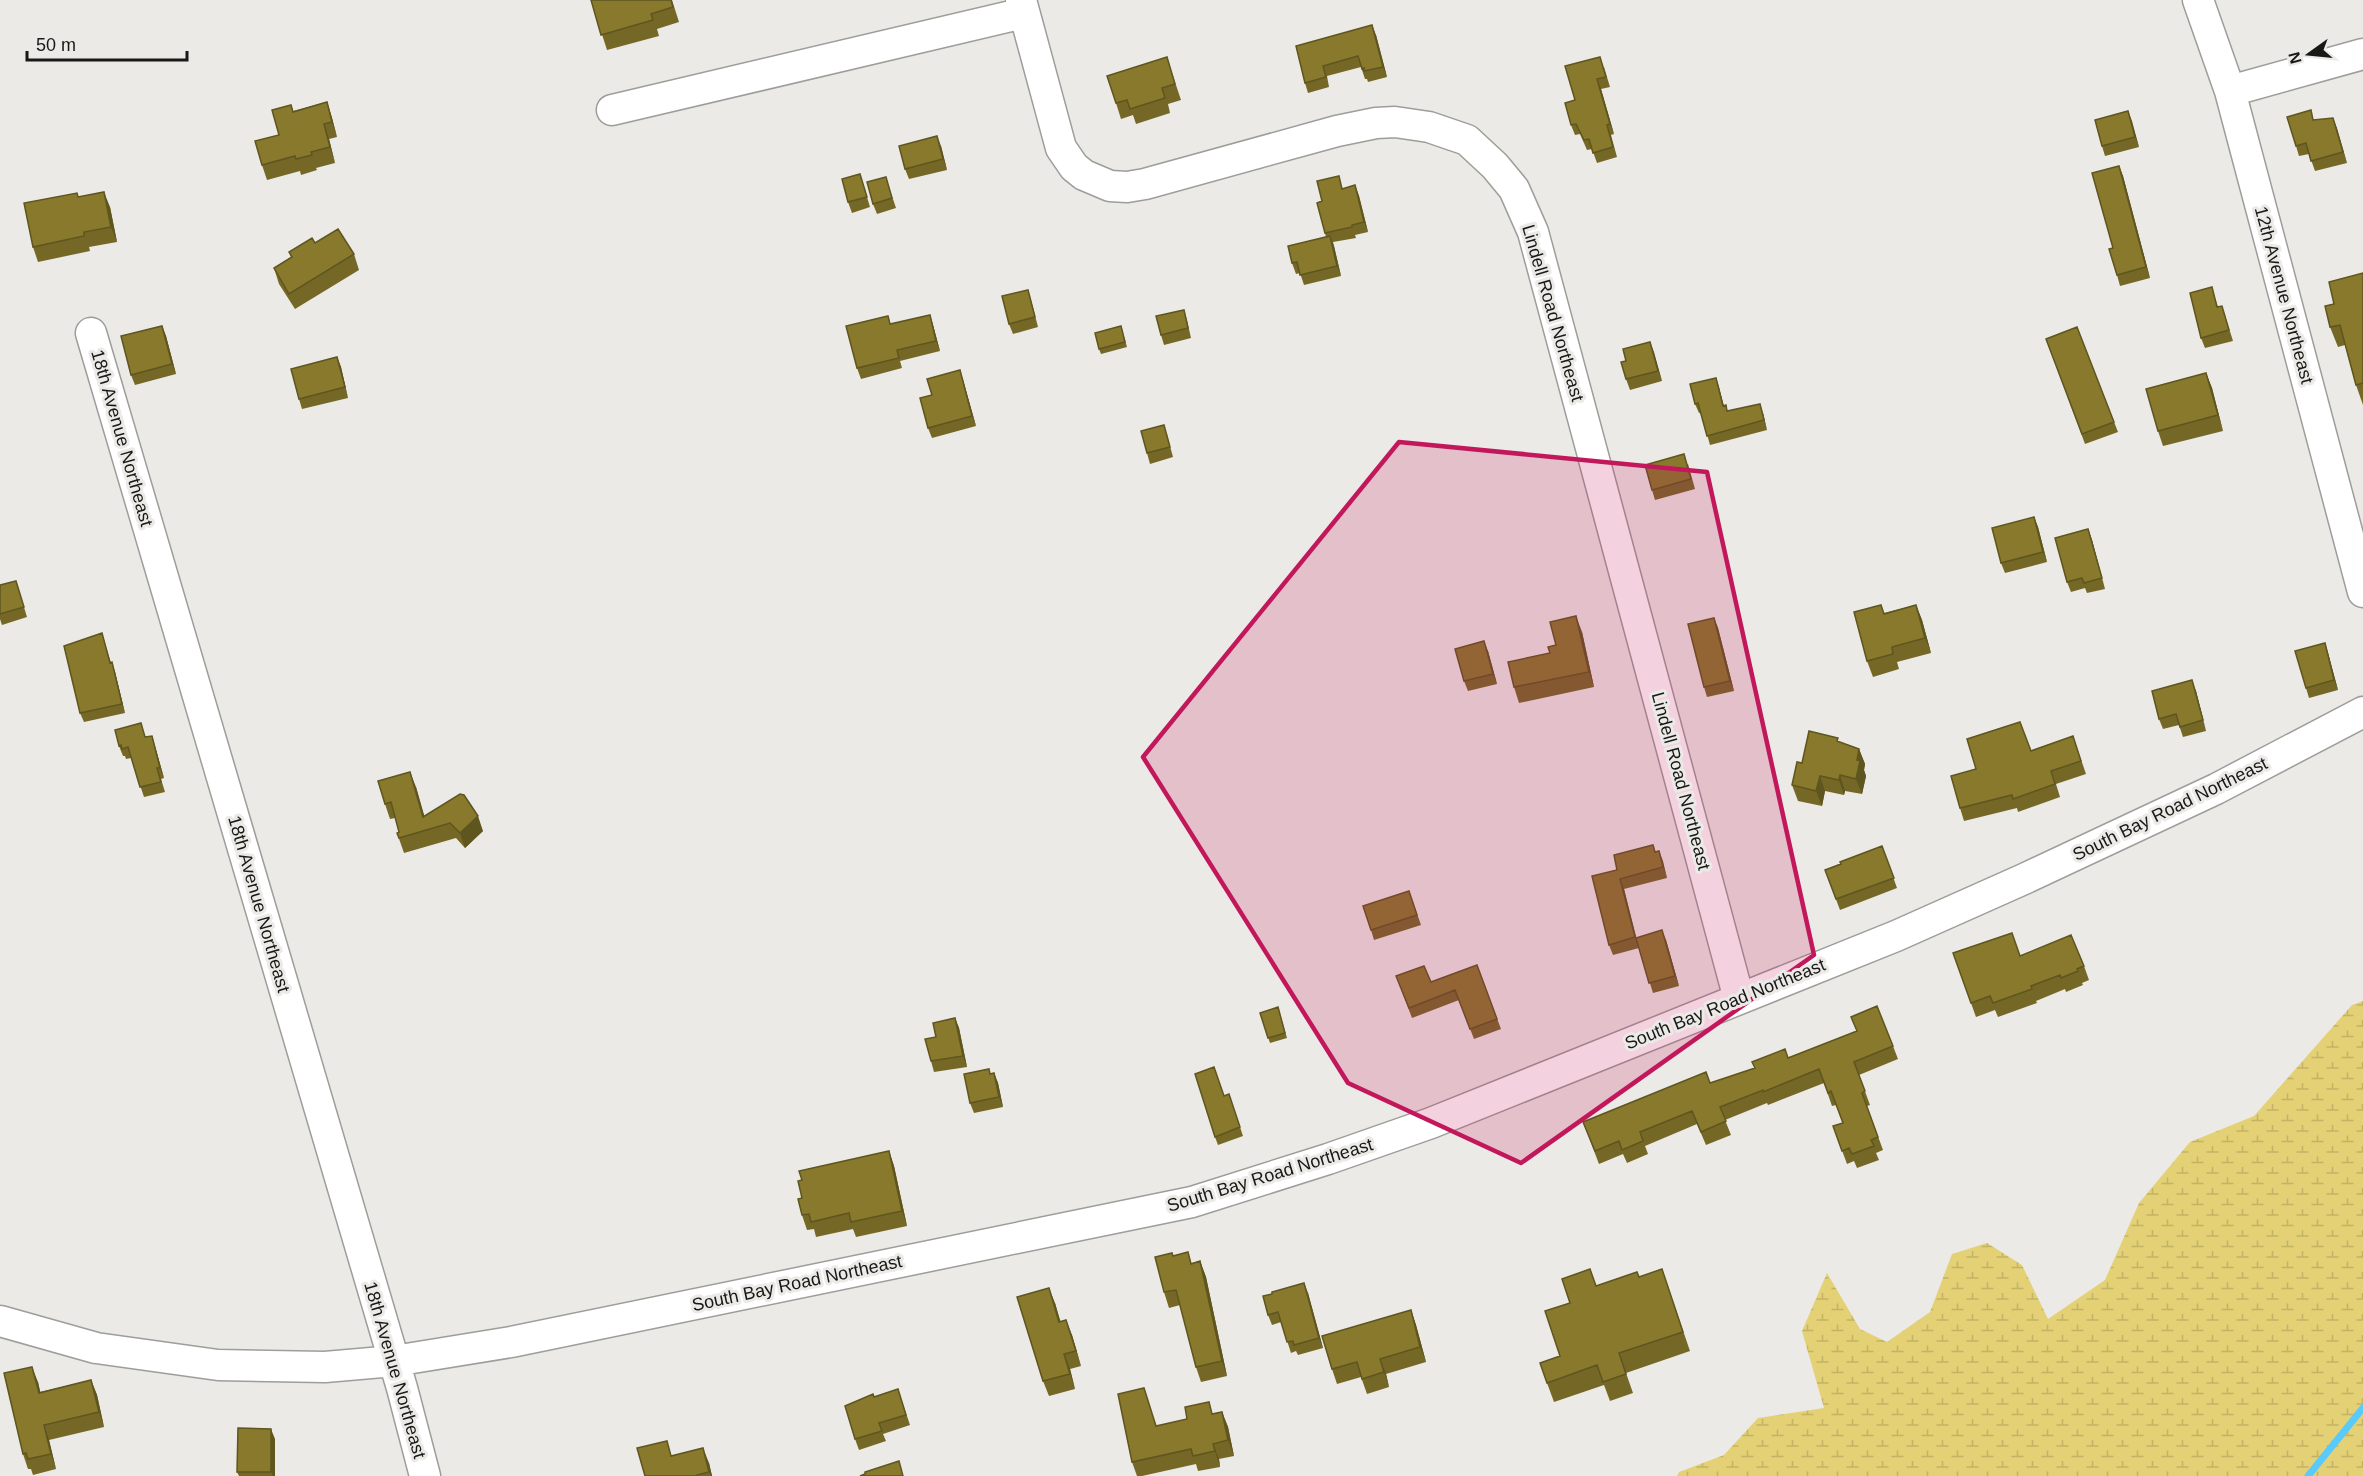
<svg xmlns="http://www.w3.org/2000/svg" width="2363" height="1476" viewBox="0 0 2363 1476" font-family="Arial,sans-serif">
<defs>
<pattern id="wetland-marsh" width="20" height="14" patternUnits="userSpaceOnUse" patternTransform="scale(1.5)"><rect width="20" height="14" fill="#e4d176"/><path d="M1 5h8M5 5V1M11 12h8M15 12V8" fill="none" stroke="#c3b365"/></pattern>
</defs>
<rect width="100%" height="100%" fill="#ebeae7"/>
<path fill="url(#wetland-marsh)" d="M2363 1001V1476H1677L1679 1472 1724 1455 1758 1418 1824 1408 1802 1331 1827 1273 1860 1329 1887 1342 1930 1312 1952 1254 1987 1243 2022 1265 2048 1319 2105 1280 2139 1203 2190 1142 2254 1116 2352 1005Z"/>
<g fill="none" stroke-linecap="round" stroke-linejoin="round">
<path stroke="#59cafa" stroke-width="7" d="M2308 1476 2363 1408"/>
<defs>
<path id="minor" d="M1021 0 1061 148 1074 167 1084 175 1110 186 1127 187 1145 184 1337 131 1376 123 1395 122 1429 127 1467 140 1495 166 1514 189 1533 232 1739 999
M2198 0 2230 91 2363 592
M2230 91 2363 54
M612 110 1024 13
M91 333 402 1388 425 1476
M0 1321 96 1348 218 1365 325 1367 394 1361 511 1342 1192 1202 1328 1159 1431 1123 1896 936 2024 879 2216 789 2363 712"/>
</defs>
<use href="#minor" stroke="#9d9d99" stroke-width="33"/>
<use href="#minor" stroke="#fff" stroke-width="30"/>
</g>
<path fill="#756826" d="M591 0H672L679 22 657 29 659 36 607 50Z
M1376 35 1387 77 1368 82 1367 79H1365L1361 67 1327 76 1329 87 1308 93 1305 83 1296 46Z
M1604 67 1610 87 1601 89 1614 134 1611 135 1617 157 1597 163 1592 149 1587 150 1580 134 1575 135 1571 125 1575 100Z
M1172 73 1181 100 1168 104 1170 113 1136 124 1133 115 1121 119 1116 103Z
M327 102 332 118 337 137 329 139 335 163 316 168 317 170 301 175 300 171 267 180 262 165 279 135 291 105 293 111Z
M2128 111 2139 147 2105 156 2102 146Z
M2333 118 2347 163 2315 171 2309 154 2299 156 2296 146 2314 120Z
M941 146 947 170 909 179 905 169Z
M2119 166 2123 176 2150 278 2120 286 2117 275 2113 248Z
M860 174 870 207 852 213 848 202Z
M1355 185 1359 196 1368 232 1355 235 1356 238 1333 242 1341 276 1304 285 1300 273 1296 274 1292 263 1326 237 1325 233 1322 201 1343 189Z
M889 187 896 208 877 214 873 204Z
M77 193 78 197 110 207 117 242 89 247 90 251 38 262 33 247Z
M289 252 354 254 359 270 295 309 279 284 274 268 291 257Z
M2363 273V405L2356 385 2345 345 2338 347 2330 327 2334 304Z
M1028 290 1031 300 1038 327 1013 334 1009 324Z
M2215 298 2218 307 2222 306 2233 341 2205 348 2201 338Z
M1184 310 1187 320 1191 338 1164 345 1161 335Z
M930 315 933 325 940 351 900 361 902 368 861 379 857 368 891 324Z
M162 326 166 336 176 374 135 385 131 375Z
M1121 326 1127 347 1101 354 1099 349Z
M2077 327 2118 432 2085 444 2046 339Z
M1650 342 1662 381 1630 390 1626 379V361Z
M337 357 341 367 348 398 302 409 299 399Z
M2206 373 2212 388 2223 431 2163 446 2158 431Z
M1716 378 1724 406 1728 411 1763 413 1767 430 1710 445 1701 413H1699L1695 404Z
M963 380 976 426 932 438 928 428Z
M1167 435 1173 457 1150 464 1147 453Z
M1688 464 1695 489 1655 500 1652 490Z
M2034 517 2038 527 2047 562 2005 573 2001 563Z
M2088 529 2092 540 2105 589 2087 593 2085 588 2071 592 2067 582Z
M16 581 27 617 2 625 0 619V585Z
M1881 605 1884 613 1916 605 1922 620 1931 653 1897 662 1899 669 1873 677 1867 661Z
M1714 618 1718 628 1734 691 1707 697 1704 687Z
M1582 632 1594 687 1519 703 1514 687 1550 653 1556 645Z
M102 633 111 663 115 672 125 713 84 722 80 713Z
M2325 643 2328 653 2338 690 2309 698 2306 688Z
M1488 651 1497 684 1468 691 1464 681Z
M2196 691 2206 731 2183 737 2179 725 2163 729 2159 719Z
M152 736 164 778 161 779 165 792 144 797 131 758 126 759 125 756H123L119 746Z
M2073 736 2086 774 2056 784 2060 797 2018 812 2017 808 1964 821 1960 808 1976 769Z
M1839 742 1859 749 1865 764 1864 770 1866 776 1862 794 1845 791 1844 795 1825 791 1822 806 1798 801 1792 785 1802 763Z
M416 787 424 816 483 831 465 848 456 838 404 853 397 833 399 832 395 818 390 819 385 804Z
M1653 845 1655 852 1659 851 1667 878 1624 889 1636 938 1666 940 1679 986 1653 993 1639 948 1613 955 1609 945 1617 870Z
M1882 846 1897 888 1840 910 1825 870Z
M1413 902 1421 925 1374 940 1371 930Z
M1953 953 2020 956 2084 966 2089 980 2082 983 2083 985 2066 992 2065 989 2036 1001 2037 1003 1998 1017 1995 1010 1976 1017Z
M1477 965 1501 1029 1474 1039 1459 1000 1412 1018 1396 976 1431 982Z
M1278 1007 1287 1038 1270 1043 1260 1013Z
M1851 1017 1893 1046 1898 1059 1859 1075 1870 1105 1867 1106 1883 1150 1876 1153 1879 1160 1857 1168 1854 1161 1847 1164 1833 1126 1843 1123 1836 1105 1832 1106 1824 1083 1768 1105 1767 1103 1725 1120 1731 1135 1706 1145 1697 1124 1645 1146 1648 1154 1627 1163 1623 1154 1599 1164 1583 1122 1710 1083 1788 1058 1857 1031Z
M955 1018 959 1028 967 1067 934 1072 931 1061Z
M994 1073 998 1083 1003 1107 974 1113 970 1103 991 1074Z
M1229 1094 1243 1136 1218 1145 1215 1137 1224 1096Z
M889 1151 894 1166 907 1226 856 1237 853 1229 816 1237 814 1229 807 1230 802 1215V1198Z
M1173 1256 1192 1263 1200 1261 1206 1277 1227 1376 1201 1382 1196 1367 1180 1305 1169 1308 1164 1292Z
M1590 1269 1596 1286 1639 1277 1662 1269 1690 1351 1626 1373 1633 1393 1610 1401 1604 1385 1554 1402 1547 1383 1560 1356 1570 1303Z
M1308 1293 1323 1348 1298 1355 1296 1351 1291 1353 1281 1322 1272 1325 1268 1315Z
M1055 1303 1060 1321 1072 1335 1081 1366 1070 1369 1075 1389 1049 1396 1043 1381Z
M1411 1310 1416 1325 1426 1362 1386 1374 1389 1387 1367 1394 1361 1377 1337 1384 1332 1369Z
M91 1380 97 1395 104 1427 49 1440 56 1469 33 1475 31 1469H28L23 1454 38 1382 40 1392Z
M898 1389 910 1425 883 1434 886 1441 859 1450 855 1439 874 1397Z
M1222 1412 1228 1427 1234 1456 1219 1459 1220 1467 1198 1471 1196 1464 1142 1476H1137L1132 1462 1157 1426Z
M275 1439V1476H239L237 1472Z
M673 1456 709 1463 712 1476H645Z"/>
<path fill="#5f551f" d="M1372 25 1376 35 1387 77 1383 67Z
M1597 79 1601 89 1614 134 1610 124Z
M327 102 332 118 337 137 332 122Z
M2128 111 2132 121 2139 147 2135 137Z
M2333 118 2337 128 2347 163 2343 152Z
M324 124 329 139 335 163 330 147Z
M937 136 941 146 947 170 943 159Z
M2119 166 2123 176 2150 278 2146 267Z
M1355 185 1359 196 1368 232 1364 222Z
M104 192 110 207 117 242 111 227Z
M1330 236 1334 246 1341 276 1337 266Z
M930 315 933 325 940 351 936 341Z
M162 326 166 336 176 374 172 364Z
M1650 342 1654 352 1662 381 1658 371Z
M337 357 341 367 348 398 345 387Z
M960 370 963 380 976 426 972 416Z
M2206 373 2212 388 2223 431 2218 415Z
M1716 378 1719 387 1726 415 1723 406Z
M1760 404 1763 413 1767 430 1764 420Z
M2034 517 2038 527 2047 562 2043 552Z
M2088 529 2092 540 2105 589 2102 578Z
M1916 605 1922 620 1931 653 1925 638Z
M1576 616 1582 632 1594 687 1589 672Z
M1714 618 1718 628 1734 691 1730 681Z
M1484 641 1488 651 1497 684 1493 674Z
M2325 643 2328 653 2338 690 2334 680Z
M112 662 115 672 125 713 122 704Z
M2192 680 2196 691 2206 731 2203 720Z
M152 736 155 746 164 778 160 768Z
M1859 749 1865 764 1864 770 1866 776 1862 794 1856 779 1857 760Z
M410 772 416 787 429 832 423 817Z
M1840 775 1845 791 1844 795 1839 780Z
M1820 776 1825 791 1822 806 1816 791Z
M478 816 483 831 465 848 460 833Z
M1659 851 1663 861 1667 878 1663 867Z
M1620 879 1624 889 1639 948 1635 937Z
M1662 930 1666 940 1679 986 1675 976Z
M955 1018 959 1028 967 1067 963 1056Z
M994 1073 998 1083 1003 1107 999 1097Z
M889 1151 894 1166 907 1226 902 1211Z
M1200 1261 1206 1277 1227 1376 1222 1361Z
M1304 1283 1308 1293 1323 1348 1319 1338Z
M1049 1288 1055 1303 1065 1337 1059 1322Z
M1411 1310 1416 1325 1426 1362 1420 1347Z
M1066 1320 1072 1335 1081 1366 1076 1351Z
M1064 1354 1070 1369 1075 1389 1070 1374Z
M1380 1359 1386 1374 1389 1387 1384 1372Z
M32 1367 38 1382 44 1408 39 1393Z
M91 1380 97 1395 104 1427 99 1412Z
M1222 1412 1228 1427 1234 1456 1228 1440Z
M44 1425 49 1440 56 1469 51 1454Z
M271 1429 275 1439V1476H273L271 1472Z
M1213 1444 1219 1459 1220 1467 1215 1451Z
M703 1448 709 1463 712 1476H711L709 1472Z"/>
<path fill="#88792c" stroke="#5f551f" stroke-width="1.5" d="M591 0H671L673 7 651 14 653 20 601 35Z
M1372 25 1383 67 1364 71V68L1362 69 1358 56 1323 66 1326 77 1305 83 1296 46Z
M1167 57 1175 84 1162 88 1165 98 1130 109 1127 100 1116 103 1107 76Z
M1600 57 1606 77 1597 79 1610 124 1607 125 1613 147 1593 153 1589 139 1584 140 1576 124 1571 125 1565 103 1575 100 1565 66Z
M327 102 332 122 324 124 330 147 311 152 312 155 296 159 295 156 262 165 255 141 279 135 272 110 291 105 293 112Z
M2311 110 2313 120 2333 118 2343 152 2311 161 2306 143 2296 146 2287 117Z
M2128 111 2135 137 2102 146 2095 120Z
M937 136 943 159 905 169 899 146Z
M2119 166 2146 267 2117 275 2109 249 2113 248 2092 173Z
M860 174 867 197 848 202 842 179Z
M1339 176 1342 189 1355 185 1364 222 1352 225V227L1325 233 1317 203 1322 201 1317 181Z
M886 177 892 198 873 204 867 182Z
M104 192 111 227 84 232V236L33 247 24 203 77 193 78 197Z
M338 229 354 254 289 294 274 268 292 257 289 252 312 238 315 243Z
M1330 236 1337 266 1300 275 1297 262 1292 263 1288 246Z
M2363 273V383L2356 385 2340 325 2330 327 2325 306 2334 304 2329 282Z
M2212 287 2217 307 2222 306 2229 330 2201 338 2190 293Z
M1028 290 1035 317 1009 324 1002 296Z
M1184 310 1188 328 1161 335 1156 316Z
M930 315 936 341 897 350 899 358 857 368 846 326 888 316 890 324Z
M162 326 172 364 131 375 121 336Z
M1121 326 1125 342 1099 349 1095 333Z
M2077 327 2114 422 2082 434 2046 339Z
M1650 342 1658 371 1626 379 1621 362 1626 361 1623 349Z
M337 357 345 387 299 399 291 369Z
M960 370 972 416 928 428 920 398 932 395 927 379Z
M2206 373 2218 415 2158 431 2146 389Z
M1716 378 1723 406 1726 405 1727 411 1760 404 1764 420 1707 436 1698 403 1695 404 1690 384Z
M1164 425 1170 447 1147 453 1141 431Z
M1684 454 1691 479 1652 490 1645 465Z
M2034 517 2043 552 2001 563 1992 528Z
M2088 529 2102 578 2084 583 2082 578 2067 582 2055 538Z
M16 581 24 607 0 614V585Z
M1881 605 1884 614 1916 605 1925 638 1892 647 1893 654 1867 661 1854 612Z
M1576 616 1589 672 1514 687 1508 662 1550 653 1548 647 1556 645 1550 622Z
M1714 618 1730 681 1704 687 1688 624Z
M102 633 110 663 112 662 122 704 80 713 64 646Z
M1484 641 1493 674 1464 681 1455 649Z
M2325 643 2334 680 2306 688 2295 651Z
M2192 680 2203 720 2180 727 2176 714 2159 719 2152 691Z
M2020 722 2031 751 2073 736 2081 761 2051 771 2055 784 2013 799 2012 795 1960 808 1951 776 1976 769 1967 739Z
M141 723 145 737 152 736 160 768H157L161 782 140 787 128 747 122 749 121 745 119 746 115 730Z
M1809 731 1838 738 1837 741 1859 749 1857 760 1860 761 1856 779 1840 775 1839 780 1820 776 1816 791 1792 785 1797 762 1802 763Z
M410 772 423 817 460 794 464 795 478 816 460 833 450 823 399 838 397 833 399 832 391 802 385 804 378 781Z
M1653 845 1655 852 1659 851 1663 867 1620 879 1635 937 1609 945 1592 876 1617 870 1614 855Z
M1882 846 1894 878 1836 899 1825 870 1841 864 1840 862Z
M1409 891 1417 915 1371 930 1363 906Z
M1662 930 1675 976 1649 983 1636 938Z
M2012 933 2020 956 2071 935 2084 966 2077 969 2078 971 2061 978 2060 975 2031 986 2032 989 1993 1003 1990 996 1971 1003 1953 953Z
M1477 965 1497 1019 1470 1029 1455 990 1409 1008 1396 976 1424 966 1431 982Z
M1877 1006 1893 1046 1854 1062 1865 1091 1862 1093 1878 1137 1871 1140 1874 1146 1852 1154 1849 1148 1842 1151 1833 1126 1843 1123 1831 1091 1828 1093 1819 1069 1763 1092V1090L1720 1107 1726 1121 1701 1132 1692 1111 1640 1132 1643 1141 1622 1150 1619 1141 1595 1151 1583 1122 1706 1072 1710 1083 1755 1068 1752 1062 1785 1049 1788 1058 1857 1031 1851 1017Z
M1278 1007 1285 1033 1268 1038 1260 1013Z
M955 1018 963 1056 931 1061 925 1039 936 1037 933 1023Z
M1214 1067 1224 1096 1229 1094 1240 1127 1215 1137 1195 1074Z
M989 1069 990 1074 994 1073 999 1097 970 1103 964 1074Z
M889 1151 902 1211 851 1222 849 1213 811 1222 809 1214 802 1215 798 1199 802 1198 798 1181 802 1180 799 1171Z
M1188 1252 1191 1264 1200 1261 1222 1361 1196 1367 1176 1290 1164 1292 1155 1257 1172 1253 1173 1256Z
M1590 1269 1596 1286 1637 1272 1639 1277 1662 1269 1683 1332 1619 1353 1626 1374 1603 1382 1597 1365 1547 1383 1540 1363 1560 1356 1545 1311 1570 1303 1562 1279Z
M1304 1283 1319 1338 1294 1345 1293 1341 1287 1342 1278 1312 1268 1315 1263 1296 1272 1294V1292Z
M1049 1288 1059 1322 1066 1320 1076 1351 1064 1354 1070 1374 1043 1381 1017 1297Z
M1411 1310 1420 1347 1380 1359 1384 1372 1362 1379 1357 1362 1332 1369 1322 1336Z
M32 1367 39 1393 91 1380 99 1412 44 1425 51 1454 28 1459 26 1453 23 1454 4 1373Z
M1144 1388 1156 1426 1187 1419 1185 1407 1209 1402 1212 1414 1222 1412 1228 1440 1213 1444 1215 1451 1193 1456 1191 1449 1132 1462 1118 1394Z
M898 1389 906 1415 879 1423 882 1431 855 1439 845 1406 873 1394 874 1397Z
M238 1428 271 1429V1472H237Z
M667 1441 671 1456 703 1448 709 1472 697 1475V1476H645L637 1448Z
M899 1461 903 1476H860L865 1474V1472Z"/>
<path fill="#c2185b" fill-opacity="0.2" stroke="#c2185b" stroke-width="4.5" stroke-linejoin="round" d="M1399 442 1707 472 1814 955 1521 1163 1348 1083 1143 757Z"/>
<g text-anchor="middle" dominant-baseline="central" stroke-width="6" stroke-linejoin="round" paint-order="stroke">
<g font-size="18" fill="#181816" stroke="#ebeae7">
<text transform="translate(2284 295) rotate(75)">12th Avenue Northeast</text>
<text transform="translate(1553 313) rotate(74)">Lindell Road Northeast</text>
<text transform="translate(122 438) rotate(74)">18th Avenue Northeast</text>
<text transform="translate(1681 781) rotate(75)">Lindell Road Northeast</text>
<text transform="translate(2170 809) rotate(-26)">South Bay Road Northeast</text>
<text transform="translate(259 904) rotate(74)">18th Avenue Northeast</text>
<text transform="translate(1725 1004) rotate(-22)">South Bay Road Northeast</text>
<text transform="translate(1270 1175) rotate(-17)">South Bay Road Northeast</text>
<text transform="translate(797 1283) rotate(-12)">South Bay Road Northeast</text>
<text transform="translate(395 1370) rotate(74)">18th Avenue Northeast</text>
</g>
</g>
<g transform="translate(2309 54) rotate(255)" stroke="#ebeae7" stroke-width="4.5" paint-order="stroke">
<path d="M0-4.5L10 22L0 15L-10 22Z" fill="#181816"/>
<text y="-9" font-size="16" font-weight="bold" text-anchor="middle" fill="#181816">N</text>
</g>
<path d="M27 51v9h160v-9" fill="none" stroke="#181816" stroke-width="3"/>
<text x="36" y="51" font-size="18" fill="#181816" stroke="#ebeae7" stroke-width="4.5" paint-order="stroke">50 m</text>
</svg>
